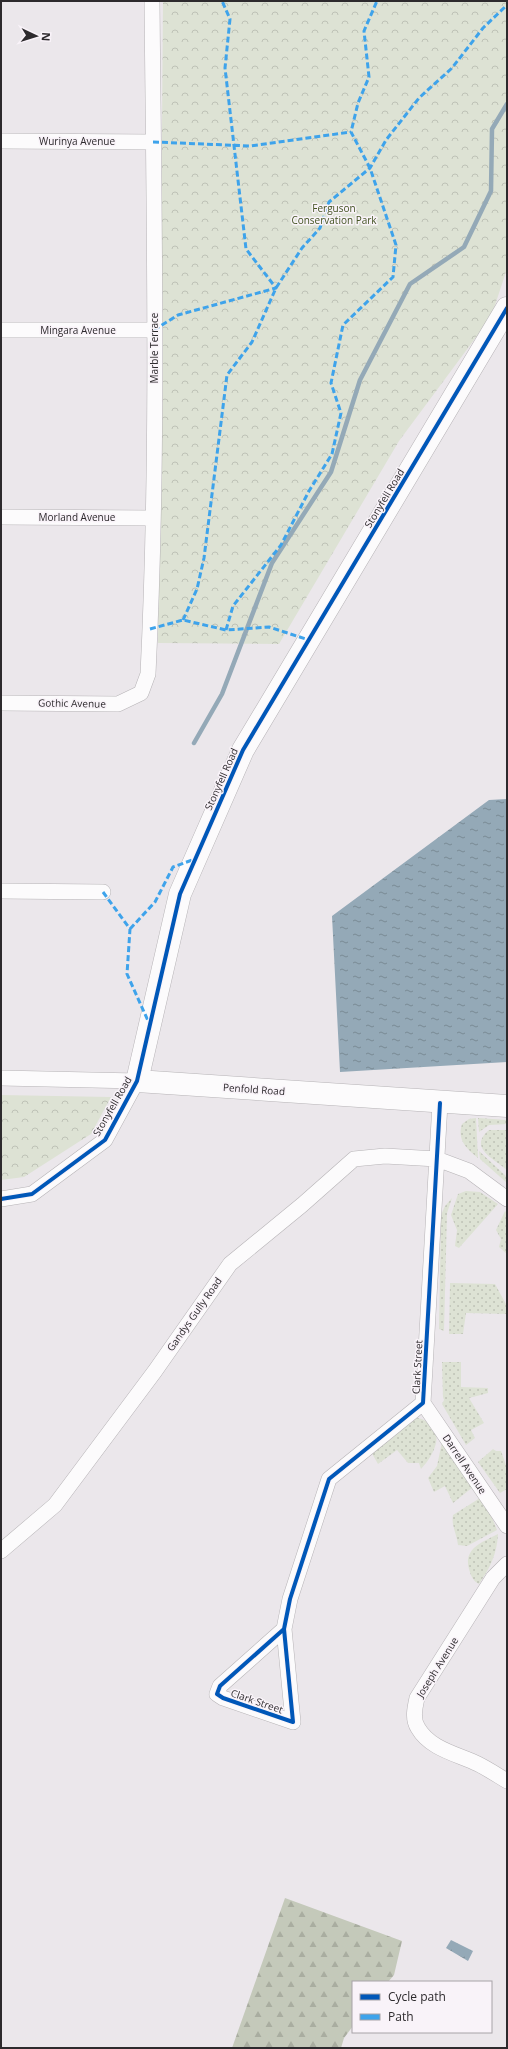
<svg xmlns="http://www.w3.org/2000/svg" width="508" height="2049" viewBox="0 0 508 2049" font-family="'Open Sans',sans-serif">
<defs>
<pattern id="grass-dots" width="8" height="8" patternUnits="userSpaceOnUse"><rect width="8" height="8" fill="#dde2d4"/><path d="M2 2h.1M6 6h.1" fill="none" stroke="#bec2b6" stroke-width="1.8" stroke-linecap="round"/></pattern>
<pattern id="forest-firs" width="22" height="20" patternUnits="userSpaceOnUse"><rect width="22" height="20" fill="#c4c9ba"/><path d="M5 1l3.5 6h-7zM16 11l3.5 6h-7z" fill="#a9ada0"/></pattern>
<pattern id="park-crowns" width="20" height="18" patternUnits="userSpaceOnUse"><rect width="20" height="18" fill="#dde2d4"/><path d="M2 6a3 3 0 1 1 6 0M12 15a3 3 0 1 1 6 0" fill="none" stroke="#bec2b6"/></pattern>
<pattern id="water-ripples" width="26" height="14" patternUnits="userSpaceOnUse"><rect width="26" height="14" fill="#94a9b7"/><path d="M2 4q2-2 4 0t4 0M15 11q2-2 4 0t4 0" fill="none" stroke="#798a95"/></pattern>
</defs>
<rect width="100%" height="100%" fill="#ebe7eb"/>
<path fill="url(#grass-dots)" d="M476 1118 478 1158C466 1148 457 1140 462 1124L469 1119Z
M478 1118 507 1120V1124L489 1125 479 1132Z
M489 1130H507V1170C493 1158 468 1148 489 1130Z
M479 1151 507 1177V1183L480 1159Z
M466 1191 480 1192 498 1204 459 1248 455 1246 457 1230 451 1215 458 1194Z
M452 1198 447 1213 444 1331 439 1329 441 1215 445 1206Z
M505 1211 507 1213V1254L499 1247 501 1239 496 1230Z
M450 1283 495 1284 507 1306V1314L466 1313 463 1334H449Z
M442 1362H461V1387L488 1388V1393L469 1398 484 1423 471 1430 475 1438 466 1445 442 1404 444 1400 443 1397Z
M418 1418C448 1426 436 1453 421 1469L419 1463H408L397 1450 378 1464 370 1450 410 1419Z
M442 1442 473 1487 453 1503 445 1486 434 1492 428 1478 437 1466Z
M493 1449 496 1451H501L507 1468V1489L500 1493 478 1462Z
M480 1498 491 1515 497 1530 467 1546 458 1545C457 1534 451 1526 453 1515Z
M498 1534C497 1554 490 1568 479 1584 473 1581 471 1576 469 1569 463 1548 483 1542 498 1534Z"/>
<path fill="url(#forest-firs)" d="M285 1898 402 1941 394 1975 388 1982H353V2026L344 2038 341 2048H232Z"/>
<path fill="url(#park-crowns)" d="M163 1H507V269L491 317 399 441 279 644 158 643Z
M1 1095 111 1097 91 1134 24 1177 1 1180Z"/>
<path fill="url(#water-ripples)" d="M507 799V1062L340 1072 332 916 489 800Z
M451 1940 473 1951 468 1961 446 1948Z"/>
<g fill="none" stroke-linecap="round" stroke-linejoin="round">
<path stroke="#94a9b7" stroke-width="4.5" d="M194 743 222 694 272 563 331 472 360 380 410 284 464 247 491 191 492 129 507 104"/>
<defs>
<path id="street" d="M1 141 153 142
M1 330H154
M1 517 153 518
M1 703 118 704 141 693 148 674C159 450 154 225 152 1
M1 891 103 892
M1 1078 137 1081 105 1140 32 1194 1 1199
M423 1403 507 1526
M1 1551 55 1505 155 1371 230 1264 302 1205 354 1159 385 1156 437 1159 469 1171 507 1199
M507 1564 493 1578 417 1698C415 1707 412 1719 418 1728 430 1749 457 1754 478 1764 488 1769 497 1775 507 1781
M284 1629 220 1686 217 1694 223 1698 293 1722 284 1629 290 1599 329 1479 423 1403 440 1103"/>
<path id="secondary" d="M507 308 243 750 180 894 137 1081 507 1106"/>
</defs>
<use href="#street" stroke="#b6b3b6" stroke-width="16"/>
<use href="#secondary" stroke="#b6b3b6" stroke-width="23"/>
<use href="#street" stroke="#fcfbfc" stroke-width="15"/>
<use href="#secondary" stroke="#fcfbfc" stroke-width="22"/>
<path stroke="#3ea3eb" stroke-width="3" stroke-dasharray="6 3" stroke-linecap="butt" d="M153 142 250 146 351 132
M154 330 178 315 276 288 246 249 225 68 230 19 222 1
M183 620 197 589 204 558 227 375 252 342 276 288 302 248 320 228 329 202 370 168 386 140 419 98 452 68 483 28 507 5
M150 629 183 620 226 630 269 627 309 640
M226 630 233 606 281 545 309 491 332 454 341 413 331 383 343 325 393 277 396 245 370 168 351 132 358 103 369 77 364 31 377 1
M103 892 130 929 127 974 149 1023
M130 929 155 902 173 867 195 859"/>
<defs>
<path id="cycleway" d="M1 1199 32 1194 105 1140 137 1081 180 894 243 750 507 308
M284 1629 220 1686 217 1694 223 1698 293 1722 284 1629 290 1599 329 1479 423 1403 440 1103"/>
</defs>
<use href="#cycleway" stroke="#f9f3f9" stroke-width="6"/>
<use href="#cycleway" stroke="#0057b8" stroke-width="4"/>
</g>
<g text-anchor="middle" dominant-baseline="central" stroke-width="3" stroke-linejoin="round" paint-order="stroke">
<g font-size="10" fill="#2d2a2d" stroke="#f9f3f9">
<text x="77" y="141">Wurinya Avenue</text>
<text x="78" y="330">Mingara Avenue</text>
<text transform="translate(154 348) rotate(-90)">Marble Terrace</text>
<text transform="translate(384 498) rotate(-59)">Stonyfell Road</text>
<text x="77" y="517">Morland Avenue</text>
<text transform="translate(72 703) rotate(1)">Gothic Avenue</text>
<text transform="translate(221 779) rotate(-66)">Stonyfell Road</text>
<text transform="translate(254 1089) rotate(4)">Penfold Road</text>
<text transform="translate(112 1106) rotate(-60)">Stonyfell Road</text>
<text transform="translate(194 1314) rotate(-55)">Gandys Gully Road</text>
<text transform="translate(417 1367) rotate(-87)">Clark Street</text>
<text transform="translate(465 1464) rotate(56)">Darrell Avenue</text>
<text transform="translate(437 1667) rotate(-58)">Joseph Avenue</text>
<text transform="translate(257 1701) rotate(19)">Clark Street</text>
</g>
<g font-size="10" fill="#435322" stroke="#f9f3f9">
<text x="334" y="208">Ferguson<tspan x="334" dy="12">Conservation Park</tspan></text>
</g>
</g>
<rect width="508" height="2049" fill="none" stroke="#2d2a2d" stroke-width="4"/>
<rect x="352" y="1981" width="140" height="52" fill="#f9f3f9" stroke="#a7a3a7"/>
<rect x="360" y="1994" width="20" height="6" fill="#0057b8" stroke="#a7a3a7"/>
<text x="388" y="2001" font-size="12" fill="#2d2a2d">Cycle path</text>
<rect x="360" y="2014" width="20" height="6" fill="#3ea3eb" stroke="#a7a3a7"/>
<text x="388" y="2021" font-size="12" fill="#2d2a2d">Path</text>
<g transform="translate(36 36) rotate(94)" stroke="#f9f3f9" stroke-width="3" paint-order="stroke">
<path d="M0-3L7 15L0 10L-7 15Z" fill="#2d2a2d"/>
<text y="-6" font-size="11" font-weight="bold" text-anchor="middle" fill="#2d2a2d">N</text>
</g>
</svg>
